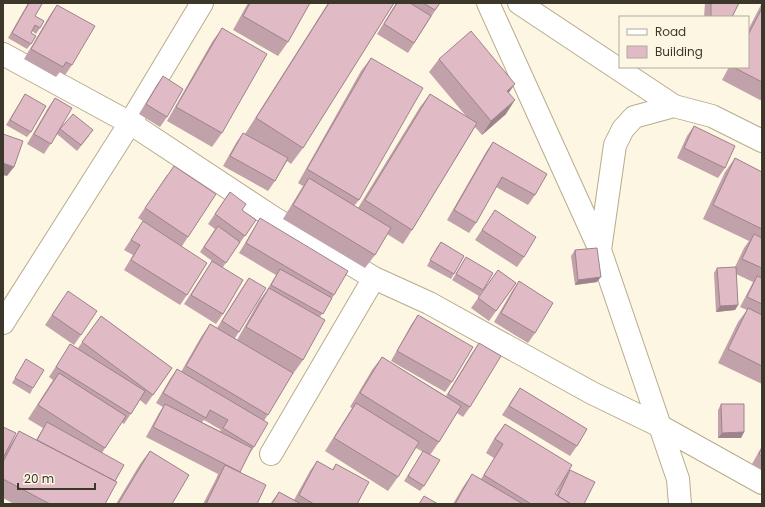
<svg xmlns="http://www.w3.org/2000/svg" width="765" height="507" viewBox="0 0 765 507" font-family="Poppins,sans-serif">
<rect width="100%" height="100%" fill="#fdf6e3"/>
<g fill="none" stroke-linecap="round" stroke-linejoin="round">
<defs>
<path id="minor" d="M488 3 600 250 678 479 680 504
M519 3 674 106 712 116 762 141
M3 54 130 123 274 218 374 278 429 303 592 393 660 426 762 483
M600 250 615 145 623 129 634 117 674 106
M3 323 130 123 202 3
M271 454 374 278"/>
</defs>
<use href="#minor" stroke="#b8ac8d" stroke-width="24"/>
<use href="#minor" stroke="#fff" stroke-width="22"/>
</g>
<path fill="#c1a1aa" fill-rule="evenodd" d="M28 3H40L35 16 40 28 36 34 32 31 31 33V44L27 49 8 38Z
M248 3H310L288 42 278 56 233 30Z
M328 3H394L303 148 291 164 287 161 275 181 268 191 223 166 236 143 243 133 245 134Z
M396 3H440L408 53 377 34Z
M705 3H739L732 17H704Z
M762 3V101L722 80 729 67H748V30Z
M57 5 72 65 65 75 60 72 56 77 24 59 50 15Z
M222 28V133L212 147 167 121 212 42Z
M371 58 359 200 354 206 358 208 420 107 430 94 466 116 429 72 439 59 509 93 506 114 482 135 475 127 412 230 403 244 387 234 375 255 365 268 283 219 303 186 298 183 361 71Z
M163 76 167 117 160 127 139 114 156 86Z
M25 94 31 132 27 137 6 125Z
M55 98 60 130 73 114 89 136 77 151 57 134 44 154 27 144 48 108Z
M694 126 725 168 718 178 677 158 687 136Z
M493 142 535 195 528 205 496 187 476 223 469 233 447 220 486 152Z
M735 158 762 172V384L718 363 738 322 747 310 740 307 751 286 753 282 736 274 738 305 735 310 716 312 714 273 717 268 735 267 744 248 749 241 703 219 725 172Z
M167 175 188 237 182 246 187 295 180 305 124 270 133 255 124 250 143 221 138 218Z
M230 192 242 210 249 230 223 267V314L216 324 184 304 212 261 200 252 215 229 208 224Z
M495 210 524 257 517 267 475 240Z
M260 218 334 295 320 317 303 360 293 374V373L264 421 254 447 248 456 240 472 257 504H203L216 479 218 474 146 437 159 413 163 407 156 403 170 379 177 369 181 372 201 337 210 324 217 328 242 288 249 278 239 332 235 338 237 340 259 301 267 290 276 275 239 253ZM204 420 221 430 220 431 202 422Z
M441 242 454 274 451 279 427 266 437 247Z
M575 250 597 282 575 285 571 256Z
M466 257 483 290 479 296 452 280Z
M498 270 516 283 489 321 471 308Z
M519 281 535 333 528 343 494 322 512 291Z
M61 301 81 335 74 345 45 325Z
M418 315 452 382 445 392 391 361 411 325Z
M101 316 172 368 146 405 140 400 124 424 121 422 102 453 115 481 105 504H14L3 498V427L10 445 19 431 36 440 43 428 28 419 53 380 49 377 64 354 70 344 78 348Z
M479 343 470 407 463 417 457 413 439 442 430 455 424 486 420 491 404 481 423 452 416 448 398 477 388 491 325 451 352 408 350 407 372 370 382 357 446 396 472 353Z
M26 359 33 388 30 394 12 383Z
M520 388 577 446 570 456 502 415 513 398Z
M721 404 744 432 741 438H718V410Z
M505 424 565 477 570 470 584 504H453L463 487 472 474 481 479 494 458 486 453 495 437ZM562 482 556 495 555 494Z
M762 446V470L752 464Z
M150 451 172 504H116L140 464Z
M317 461 332 470 336 464 357 504H270L279 492 294 500 310 471Z"/>
<path fill="#9d838b" d="M515 84 506 97 507 91Z
M515 100 506 114 482 135 491 121Z
M3 163 14 167 7 176 3 175Z
M601 277 597 282 575 285 578 280Z
M738 305 735 310 716 312 720 306Z
M744 432 741 438H718L722 433Z"/>
<path fill="#e0bbc6" stroke="#9d838b" d="M29 3H40L42 4 35 16 44 21 40 28 35 25 31 33 36 36 31 44 12 33Z
M250 3H310L288 42 243 16Z
M329 3H394L303 148 256 118Z
M397 3H410L431 16 414 43 384 24Z
M423 3H440L435 10Z
M711 3H739L732 17H711Z
M57 5 95 26 72 65 66 62 63 67 31 49Z
M762 8V82L733 67H748V35Z
M222 28 267 54 222 133 176 107Z
M471 31 515 84 507 91 515 100 491 121 439 59Z
M371 58 423 88 359 200 307 169Z
M163 76 183 89 167 117 146 104Z
M25 94 46 106 31 132 10 120Z
M430 94 477 123 412 230 365 200Z
M55 98 72 108 51 144 34 134Z
M73 114 93 130 81 145 60 129Z
M694 126 735 146 725 168 684 148Z
M243 133 288 158 275 181 230 156Z
M3 134 23 141 14 167 3 163Z
M493 142 547 174 535 195 502 177 476 223 454 210Z
M735 158 762 172V229L713 205Z
M174 166 216 194 188 237 145 208Z
M309 178 391 228 375 255 293 205Z
M230 192 246 204 242 210 256 220 245 236 215 214Z
M495 210 536 237 524 257 482 230Z
M260 218 348 271 334 295 246 243Z
M143 221 207 263 187 295 131 260 140 245 131 240Z
M218 226 240 242 226 263 204 247Z
M754 234 762 238V268L742 259Z
M441 242 464 256 454 274 430 260Z
M597 248 601 277 578 280 575 250Z
M466 257 493 273 483 290 456 274Z
M212 261 243 280 223 314 191 295Z
M736 267 738 305 720 306 717 268Z
M280 269 332 298 323 314 271 285Z
M498 270 516 283 496 311 478 298Z
M757 276 762 278V304L747 297Z
M249 278 266 288 239 332 222 321Z
M519 281 553 303 535 333 501 313Z
M269 288 325 320 303 360 246 327Z
M68 291 97 311 81 335 52 315Z
M748 308 762 315V366L728 349Z
M418 315 473 347 452 382 397 351Z
M101 316 172 368 153 395 82 342Z
M210 324 293 373 268 415 186 366Z
M479 343 501 356 470 407 448 394Z
M70 344 145 391 131 414 56 367Z
M382 357 461 406 439 442 360 393Z
M26 359 44 370 33 388 15 378Z
M177 369 268 423 254 447 223 428 228 420 210 410 206 418 163 393Z
M59 373 126 416 105 448 38 405Z
M520 388 587 429 577 446 509 406Z
M356 403 419 442 398 477 334 438Z
M165 404 252 448 240 472 153 427Z
M721 404H744V432L722 433Z
M47 422 124 465 115 481 37 440Z
M505 424 572 465 555 494 571 504H531L484 475 503 444 495 439Z
M3 427 16 433 3 458Z
M19 431 117 482 105 504H50L3 479V462Z
M762 448V456L759 454Z
M150 451 189 475 172 504H118Z
M423 451 440 460 424 486 408 476Z
M317 461 333 470 336 464 369 482 357 504H314L299 495Z
M225 465 266 485 257 504H206Z
M570 470 595 482 584 504H571L558 496Z
M472 474 523 504H455Z
M279 492 301 504H272Z
M424 496 438 504H419Z"/>
<rect width="765" height="507" fill="none" stroke="#3b372a" stroke-width="8"/>
<rect x="619" y="16" width="130" height="52" fill="#fdf6e3" stroke="#afaa99"/>
<rect x="627" y="29" width="20" height="6" fill="#ffffff" stroke="#afaa99"/>
<text x="655" y="36" font-size="12" fill="#3b372a">Road</text>
<rect x="627" y="46" width="20" height="12" fill="#e0bbc6" stroke="#afaa99"/>
<text x="655" y="56" font-size="12" fill="#3b372a">Building</text>
<path d="M18 483v6h77v-6" fill="none" stroke="#3b372a" stroke-width="2"/>
<text x="24" y="483" font-size="12" fill="#3b372a" stroke="#fdf6e3" stroke-width="3" paint-order="stroke">20 m</text>
</svg>
